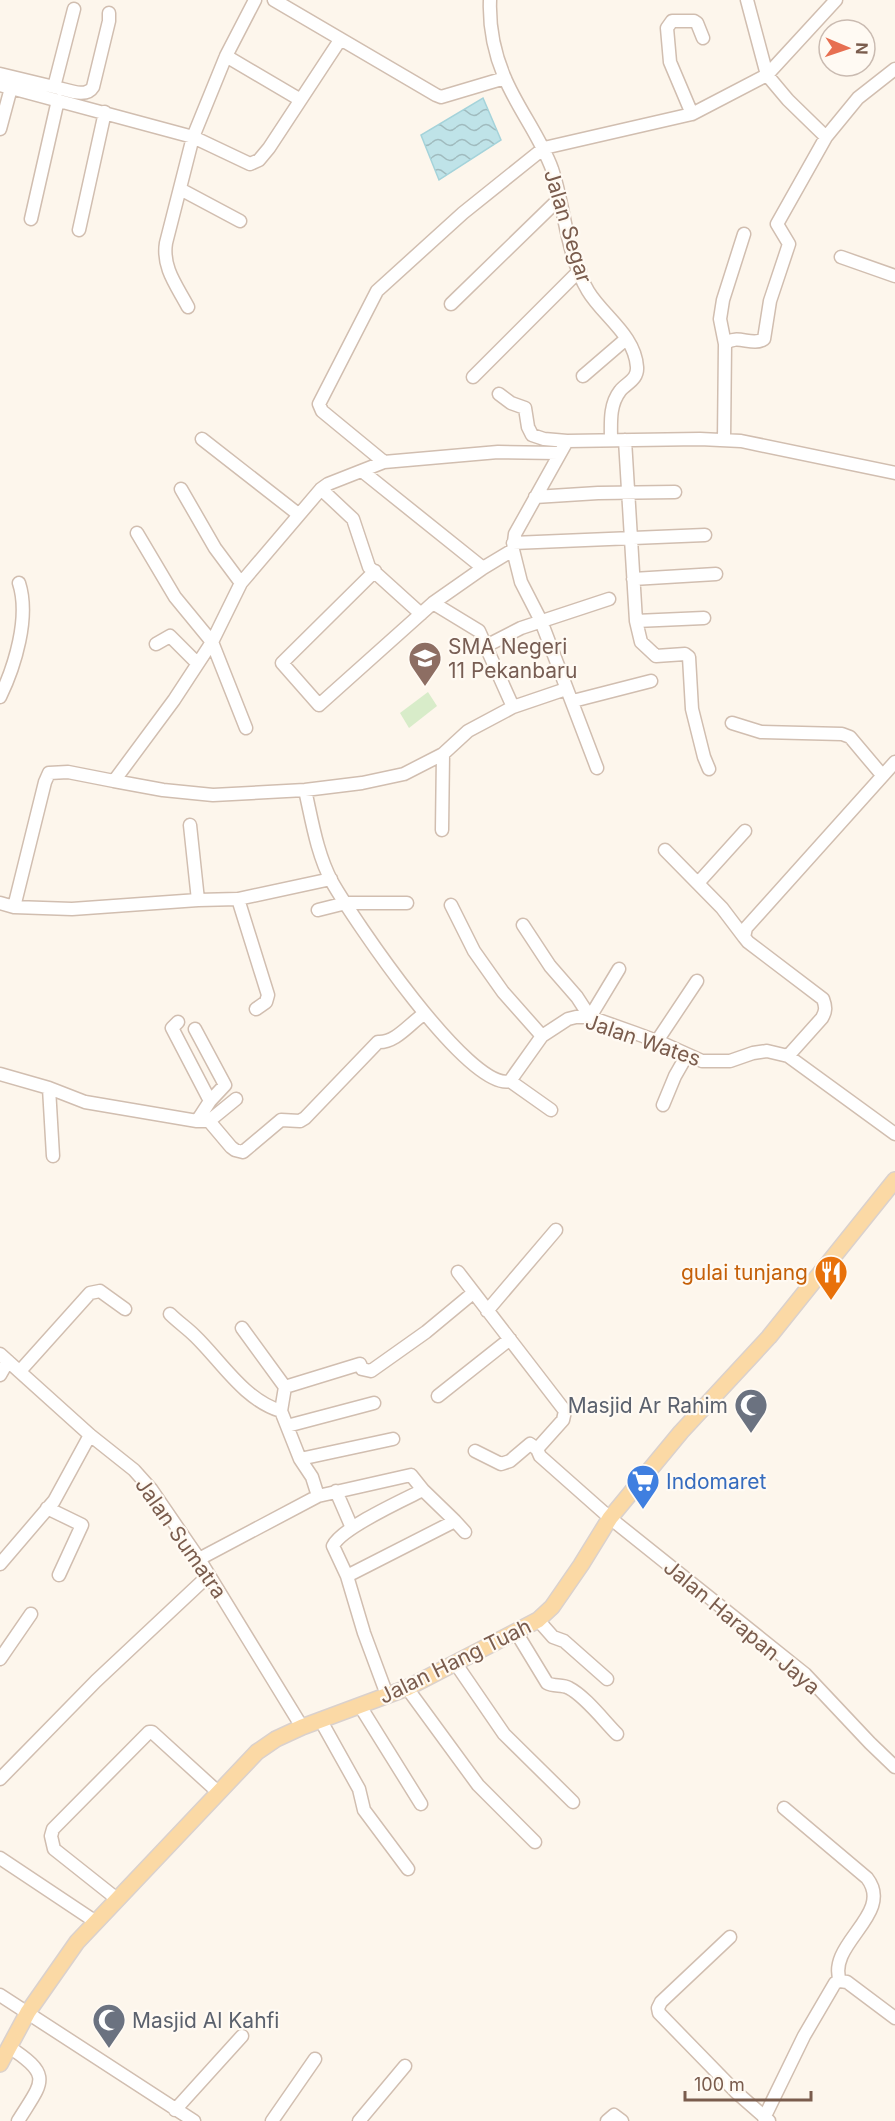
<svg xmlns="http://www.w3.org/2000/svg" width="895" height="2121" viewBox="0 0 895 2121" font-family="Inter,sans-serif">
<defs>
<pattern id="water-waves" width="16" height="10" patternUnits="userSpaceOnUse" patternTransform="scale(1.5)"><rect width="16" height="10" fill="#bfe3e8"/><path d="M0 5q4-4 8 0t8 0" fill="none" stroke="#a0bbbe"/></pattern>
</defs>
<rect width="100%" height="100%" fill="#fdf6ec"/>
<path fill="#d8ecc9" d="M428 692 437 706 409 728 400 713Z"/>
<path fill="url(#water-waves)" stroke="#a5d3da" stroke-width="1.5" d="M483 98 501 140 439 180 421 135Z"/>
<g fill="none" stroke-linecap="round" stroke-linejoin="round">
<defs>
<path id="minor" d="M274 0 436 95 441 97 505 78
M490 0C489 26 494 52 504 76 517 108 540 136 552 169 565 208 566 254 588 291 603 316 635 335 637 367 638 380 626 383 620 391 609 405 611 424 611 440
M747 0 767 75 788 100 826 137
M74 9 54 87C66 89 86 99 93 87L109 21V13
M226 56 299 99
M0 74 54 87
M0 85 193 137 250 164 259 160 269 148 340 40
M692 114 670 62 667 28 672 21H694L697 23 703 38
M0 129 11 88
M180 189 240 221
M31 219 58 100
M79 230 105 112
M841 257 895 276
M451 304 559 199
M188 307C177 286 162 268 166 243L193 137 226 56 255 0
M725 344C737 333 752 347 764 339L770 301 789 244 777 224 826 137 858 98 895 69
M583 376 626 339
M473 377 580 270
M499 394 511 403 525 408 528 427 532 435 544 439 567 441
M202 439 298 514
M625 440 636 621 641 642 656 656 685 654 689 657 692 709 704 757 709 769
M724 440 725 344 720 319 723 300 744 234
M384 462 322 411 319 404 377 291 463 213 544 148 692 114 767 75 836 0
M362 471 483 568
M181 489 215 548 241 583
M321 489 353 519 369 567 421 614
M535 497 598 493 675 492
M137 533 175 597 212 642 246 728
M513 543 705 535
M375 571 282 663 319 705 433 603 483 568 513 550
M633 579 716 574
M433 603 479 631 513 707
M636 621 704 618
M156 644 170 636 197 663
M486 646 521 628 609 599
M0 697C15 666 30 617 19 583
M573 701 651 681
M732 723 761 732 842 734 850 737 882 775
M597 768 541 621 521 582 513 550 515 534 567 441 700 439 741 441 895 473
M114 781 163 790 213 795 305 790 362 783 404 774 443 754 468 731 513 707 566 689
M305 790C312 821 317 854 332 882 352 917 470 1093 510 1081L542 1036 568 1019 576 1017H590L635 1033 662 1043 702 1061H730L753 1053 767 1051 788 1056 895 1134
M190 825 198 900
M442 830 443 754
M665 850 722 908 744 937
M698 883 745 831
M238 899 268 995 266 1002 256 1009
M0 903 14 907 72 909 198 900 238 899 331 879
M451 905 474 951 503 992 542 1036
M14 907 45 782 49 773 68 772 114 781 174 700 212 642 241 583 321 489 328 484 384 462 498 452 558 453
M318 910 346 903H407
M523 925 550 966 577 997 590 1017
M590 1017 619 969
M178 1022 172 1028 210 1101
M195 1029 225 1085 210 1101 197 1121
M657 1041 697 981
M378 1042C396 1043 410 1023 424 1014
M788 1056 822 1018C826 1011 826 1007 823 999L748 942 744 937 746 928 895 762
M0 1074 49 1088 85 1102 197 1121H209L231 1147 235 1150 243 1152 281 1120 300 1121 305 1118 378 1042
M510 1081 551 1110
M49 1088 53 1156
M663 1105 675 1076 687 1055
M209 1121 236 1099
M458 1272 565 1411 563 1420 537 1449 540 1456 610 1518 805 1674 870 1743 895 1767
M487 1311 556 1230
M170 1314C178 1322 187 1328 195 1336 221 1361 244 1400 281 1411
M0 1354 90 1435 134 1470 151 1489 199 1559 302 1727
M20 1371 90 1293 100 1291 125 1309
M0 1375 8 1361
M285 1387 360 1364 362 1369 371 1371 426 1332 473 1293
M438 1396 510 1339
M287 1426 374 1403
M475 1451 501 1464 510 1461 530 1444 537 1449
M300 1459 393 1439
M336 1491 352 1528
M318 1496 411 1475 423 1490 455 1521 347 1576
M47 1508 82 1525 59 1575
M455 1521 465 1532
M199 1559 318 1496 312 1477 300 1459 281 1411 285 1387 242 1328
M0 1564 54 1501 90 1435
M538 1620 553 1637 564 1641 607 1679
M516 1632 547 1683C554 1687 562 1684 569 1688 585 1696 604 1721 617 1734
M0 1659 31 1614
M456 1664 504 1734 573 1802
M407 1688 478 1785 535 1842
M387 1695 364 1633 347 1576 333 1546C341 1528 403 1500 423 1490
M360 1706 421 1804
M321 1721 359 1789 364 1810 408 1869
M0 1779 96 1681 209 1575
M784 1808 867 1878C895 1914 826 1944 840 1981
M0 1858 96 1922
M117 1899 54 1849 51 1836 53 1829 149 1732H152L219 1793
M730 1937 661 2002 658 2008 659 2013 736 2092 769 2121
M840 1981 847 1982 895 2018
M0 1995 194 2121
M9 2047C54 2076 42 2082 18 2121
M175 2110 242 2036
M764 2118 804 2036 835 1983 840 1981
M272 2121 315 2059
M359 2121 405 2066
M607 2121 614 2115 622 2121"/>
<path id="major" d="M0 2064 28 2012 77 1942 257 1752 276 1739 302 1727 407 1688 538 1620 552 1607 581 1565 610 1518 681 1432 769 1337 895 1180"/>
</defs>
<use href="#minor" stroke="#d1beb0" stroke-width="15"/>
<use href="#major" stroke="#dad1cd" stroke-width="18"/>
<use href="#minor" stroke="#fff" stroke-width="12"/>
<use href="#major" stroke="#fbd9a5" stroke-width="15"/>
</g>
<defs>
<symbol id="school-pin" viewBox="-11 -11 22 30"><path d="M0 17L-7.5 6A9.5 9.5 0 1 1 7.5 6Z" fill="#8d6e63" stroke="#fffaf3"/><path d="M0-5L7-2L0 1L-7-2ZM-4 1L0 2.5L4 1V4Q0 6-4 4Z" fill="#fff"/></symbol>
<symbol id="restaurant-pin" viewBox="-11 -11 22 30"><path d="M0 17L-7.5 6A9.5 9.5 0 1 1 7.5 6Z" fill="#e8710a" stroke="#fffaf3"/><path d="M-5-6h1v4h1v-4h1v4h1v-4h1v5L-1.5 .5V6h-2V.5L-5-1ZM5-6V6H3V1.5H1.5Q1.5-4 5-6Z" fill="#fff"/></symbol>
<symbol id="mosque-pin" viewBox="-11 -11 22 30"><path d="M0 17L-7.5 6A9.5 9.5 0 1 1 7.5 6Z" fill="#6b7280" stroke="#fffaf3"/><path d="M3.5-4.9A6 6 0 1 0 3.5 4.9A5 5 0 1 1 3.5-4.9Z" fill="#fff"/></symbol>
<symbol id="supermarket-pin" viewBox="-11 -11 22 30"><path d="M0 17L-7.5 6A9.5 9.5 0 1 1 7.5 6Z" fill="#3f7fe0" stroke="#fffaf3"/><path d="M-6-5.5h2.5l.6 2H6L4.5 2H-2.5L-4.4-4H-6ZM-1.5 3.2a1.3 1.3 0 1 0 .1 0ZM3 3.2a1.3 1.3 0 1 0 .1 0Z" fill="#fff"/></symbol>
</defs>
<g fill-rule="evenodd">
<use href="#school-pin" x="406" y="639" width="38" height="52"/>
<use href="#restaurant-pin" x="812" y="1253" width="38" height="52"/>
<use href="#mosque-pin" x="732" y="1386" width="38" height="52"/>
<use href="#supermarket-pin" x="624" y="1462" width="38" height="52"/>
<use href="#mosque-pin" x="90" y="2001" width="38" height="52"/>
</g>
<g text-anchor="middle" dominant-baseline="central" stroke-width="4.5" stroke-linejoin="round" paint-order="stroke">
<g font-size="21" fill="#7a5c4d" stroke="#fffaf3">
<text transform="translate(568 226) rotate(73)">Jalan Segar</text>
<text transform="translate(643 1040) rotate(19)">Jalan Wates</text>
<text transform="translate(181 1538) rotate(55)">Jalan Sumatra</text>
<text transform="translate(742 1627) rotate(40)">Jalan Harapan Jaya</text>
<text transform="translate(455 1661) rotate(-26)">Jalan Hang Tuah</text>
</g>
<g font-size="21" fill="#785e54" stroke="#fffaf3" text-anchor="start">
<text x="448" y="646">SMA Negeri<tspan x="448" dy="24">11 Pekanbaru</tspan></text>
</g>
<g font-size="21" fill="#c56008" stroke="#fffaf3" text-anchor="end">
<text x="808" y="1272">gulai tunjang</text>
</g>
<g font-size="21" fill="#5b616d" stroke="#fffaf3" text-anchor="end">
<text x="728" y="1405">Masjid Ar Rahim</text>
<text x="132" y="2020" text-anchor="start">Masjid Al Kahfi</text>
</g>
<g font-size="21" fill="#366cbe" stroke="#fffaf3" text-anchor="start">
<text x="666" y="1481">Indomaret</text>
</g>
</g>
<g transform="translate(847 48) rotate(92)"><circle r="28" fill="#fffaf3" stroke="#cabbb1" stroke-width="1.5"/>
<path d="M0-4.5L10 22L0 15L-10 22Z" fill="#e76f51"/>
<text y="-9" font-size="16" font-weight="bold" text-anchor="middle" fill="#7a5c4d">N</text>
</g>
<path d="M685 2091v9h126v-9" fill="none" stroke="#7a5c4d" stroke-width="3"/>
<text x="694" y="2091" font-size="18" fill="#7a5c4d" stroke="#fffaf3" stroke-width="4.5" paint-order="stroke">100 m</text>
</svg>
